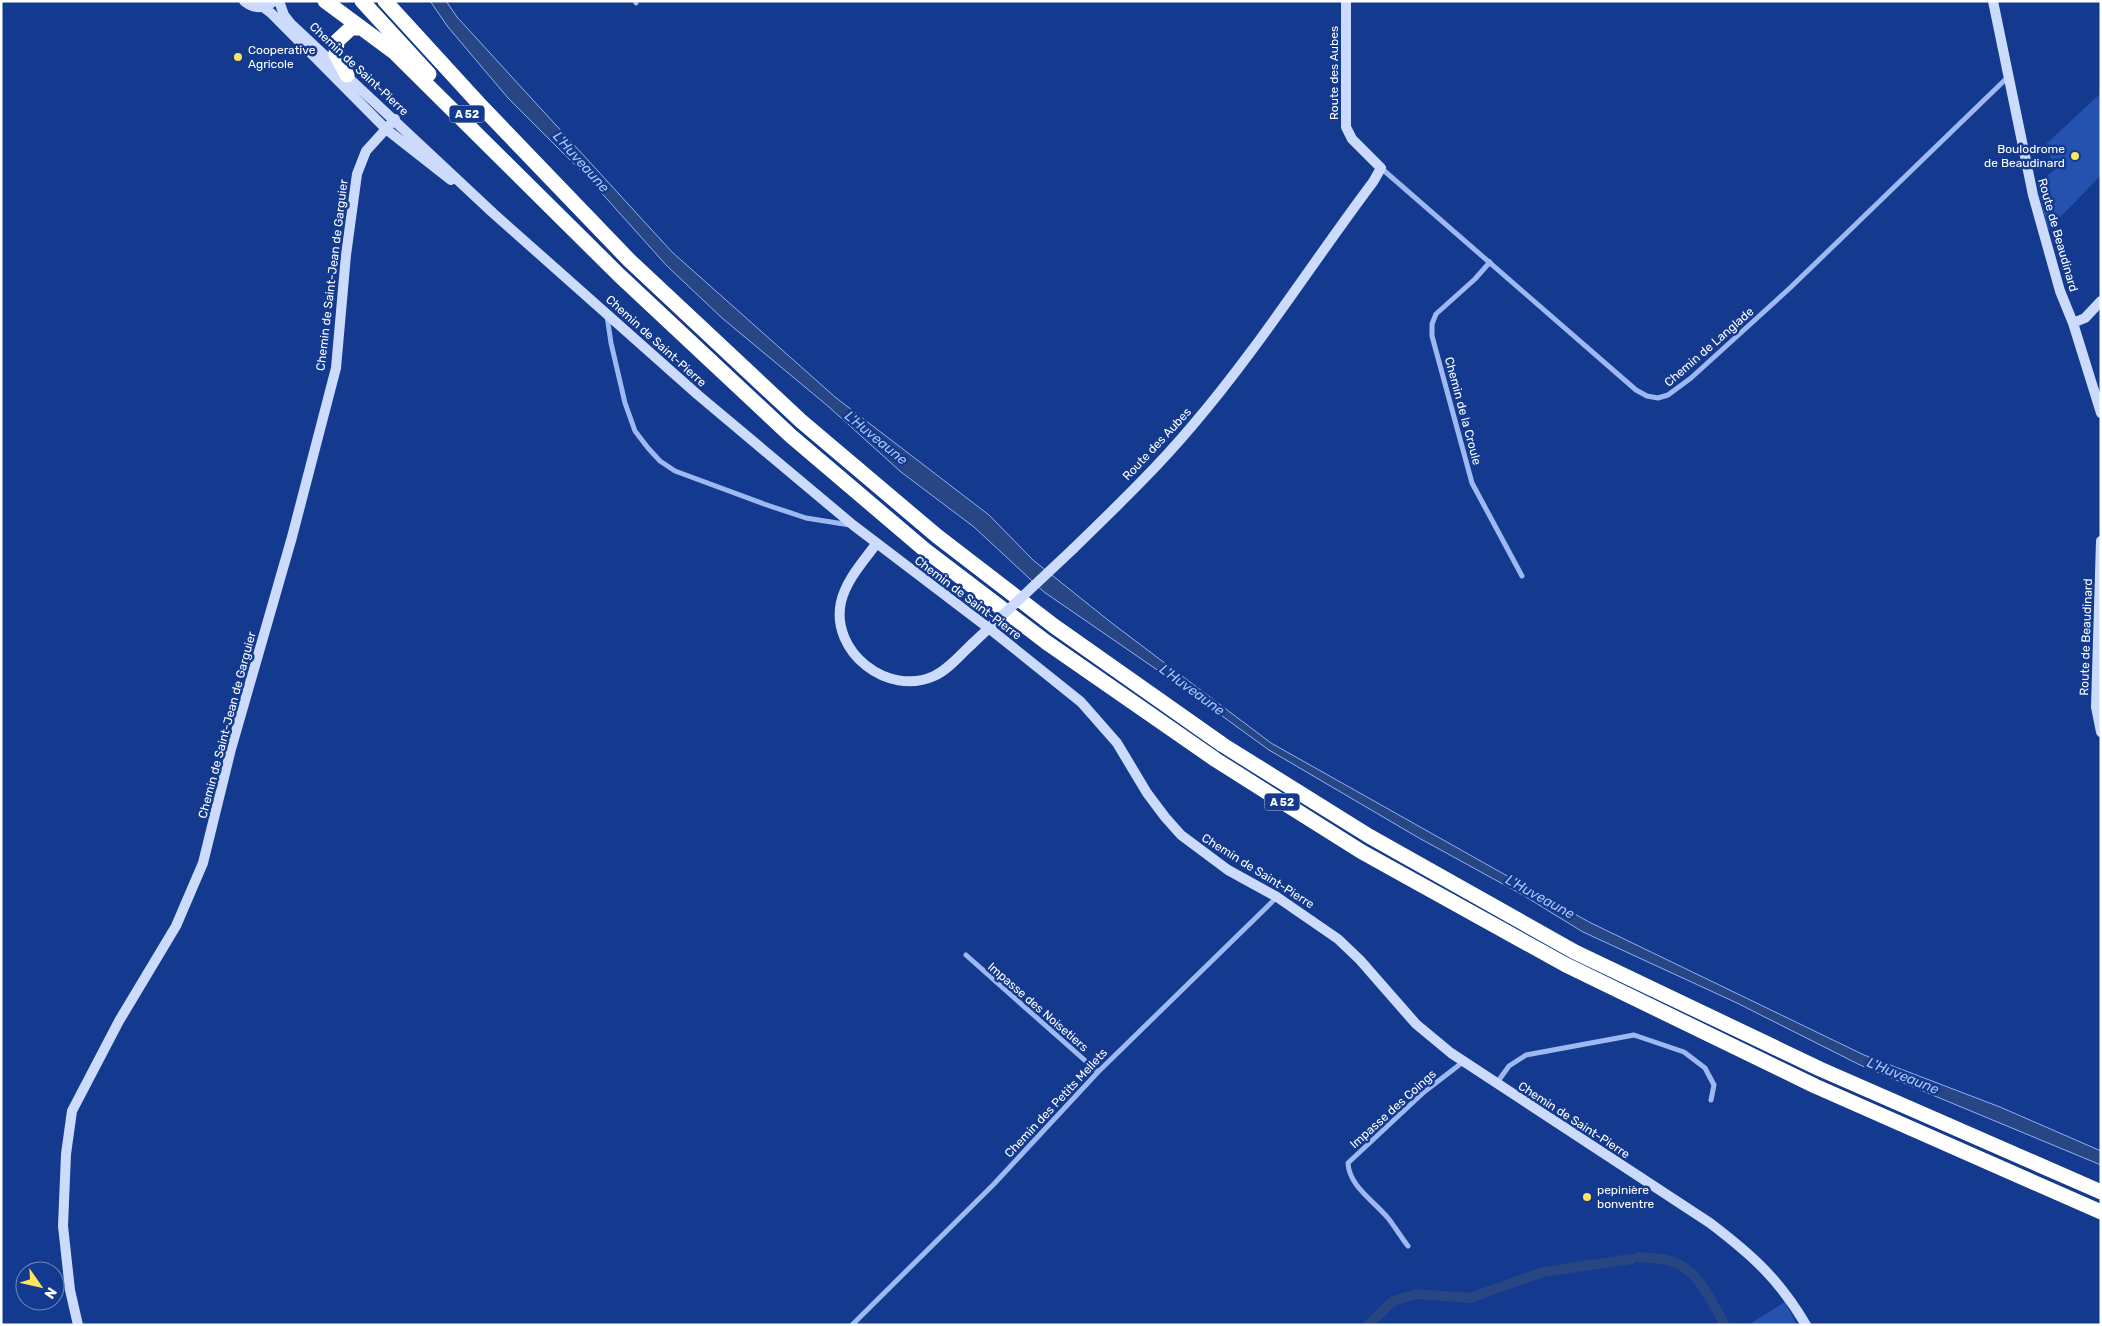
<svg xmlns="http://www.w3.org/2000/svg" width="2102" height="1326" viewBox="0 0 2102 1326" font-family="Rubik,sans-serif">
<rect width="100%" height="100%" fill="#133a8e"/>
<path fill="#2552ae" d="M2101 93V175L2048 230 2037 184 2055 169 2046 144Z
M1785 1302 1797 1325H1748Z"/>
<path fill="#284584" stroke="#90b2f4" d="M430 1H446L457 17 672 252 835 397 989 515 1033 560 1113 624 1271 743 1589 922 1864 1055 2000 1107 2101 1151V1165L1860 1065 1737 1003 1583 932 1521 894 1419 838 1269 750 1182 687 1044 592 974 527 901 472 829 407 722 318 667 266 589 179 508 98 448 27Z"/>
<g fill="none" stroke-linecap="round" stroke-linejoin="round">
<path stroke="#284584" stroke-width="10" d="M1638 1257C1647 1258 1657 1258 1666 1260 1698 1266 1710 1300 1725 1325
M1368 1325 1393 1301 1417 1294 1470 1298 1543 1272 1631 1259"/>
<path stroke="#9eb9f1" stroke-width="5" d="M635 1 636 3
M1381 168 1636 390 1647 396 1658 398 1668 395 1691 378 1791 287 2009 76
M1490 262 1475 279 1436 314 1432 324V336L1472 483 1522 576
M607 316 611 343 625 403 635 431 648 448 660 461 675 471 764 504 806 518 850 525
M966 955 1098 1072
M1496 1084 1509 1066 1526 1055 1634 1035 1684 1052 1705 1068 1714 1085 1711 1100
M1408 1246C1401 1237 1395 1227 1388 1218 1374 1201 1349 1186 1348 1163L1424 1092 1463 1062
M852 1325 993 1185 1098 1072 1277 897"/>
<path stroke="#ccdbfc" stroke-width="10" d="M244 1C254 9 264 9 274 1
M279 1 284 15 291 24 493 213 698 395 853 525 995 633 1081 702 1117 743 1147 793 1165 817 1181 835 1228 870 1277 897 1338 939 1360 960 1416 1024 1451 1053 1710 1223C1752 1255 1779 1279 1806 1325
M1993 1 2033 195 2060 291 2073 323 2101 413
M263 7 271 13 386 129 451 180
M2073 323 2085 318 2101 301
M2101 541 2096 707 2101 732
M876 544C863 562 846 580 841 602 830 652 888 697 934 676 948 670 960 655 972 644
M1073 549C1114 509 1155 470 1192 426 1258 349 1312 263 1373 182L1381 168 1352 139 1346 127V1
M78 1325 70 1290 63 1226 66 1154 72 1111 119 1021 176 926 203 863 231 749 292 537 336 368 346 255 357 174 366 151 395 119"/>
<path stroke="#fff" stroke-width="15" d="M325 1 394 52 619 275 791 436 925 550 1046 642 1216 760 1362 852 1566 965 1815 1086 2101 1212
M362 1 429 74
M385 1 482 107 629 260 801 421 937 536 1054 626 1223 745 1369 836 1575 952 1820 1069 2101 1192
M347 75 336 54 337 41 351 28H361"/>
<path stroke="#ccdbfc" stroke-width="10" d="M972 644 1073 549"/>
</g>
<g fill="#ffe45e" stroke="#133a8e" stroke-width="2">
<circle cx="238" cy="57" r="5"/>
<circle cx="2075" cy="156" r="5"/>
<circle cx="1587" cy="1197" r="5"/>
</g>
<g text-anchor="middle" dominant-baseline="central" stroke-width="5" stroke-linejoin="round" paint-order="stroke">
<g fill="#133a8e" stroke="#b8c4dd" stroke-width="1">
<rect x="449.5" y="105.5" width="35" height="17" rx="4"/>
<rect x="1264.5" y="793.5" width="35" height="17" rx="4"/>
</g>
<g font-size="11" font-weight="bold" fill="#fff">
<text x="467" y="114">A 52</text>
<text x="1282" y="802">A 52</text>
</g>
<g font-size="12" fill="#fff" stroke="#133a8e" text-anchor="start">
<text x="248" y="50">Cooperative<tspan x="248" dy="14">Agricole</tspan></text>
<text x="2065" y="149" text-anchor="end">Boulodrome<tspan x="2065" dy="14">de Beaudinard</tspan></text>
<text x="1597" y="1190">pepinière<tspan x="1597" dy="14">bonventre</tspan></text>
</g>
<g font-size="12" fill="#fff" stroke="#133a8e">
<text transform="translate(359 69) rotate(43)">Chemin de Saint-Pierre</text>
<text transform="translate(1334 73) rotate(-90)">Route des Aubes</text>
<text transform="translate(2058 235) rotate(74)">Route de Beaudinard</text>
<text transform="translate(332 275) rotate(-83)">Chemin de Saint-Jean de Garguier</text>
<text transform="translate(656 341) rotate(42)">Chemin de Saint-Pierre</text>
<text transform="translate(1709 347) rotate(-41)">Chemin de Langlade</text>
<text transform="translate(1463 411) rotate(75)">Chemin de la Croule</text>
<text transform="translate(1157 444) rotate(-47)">Route des Aubes</text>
<text transform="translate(968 598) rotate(37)">Chemin de Saint-Pierre</text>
<text transform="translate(2086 637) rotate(-88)">Route de Beaudinard</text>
<text transform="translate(227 725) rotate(-75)">Chemin de Saint-Jean de Garguier</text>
<text transform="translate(1258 871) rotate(32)">Chemin de Saint-Pierre</text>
<text transform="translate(1038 1007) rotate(41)">Impasse des Noisetiers</text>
<text transform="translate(1056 1103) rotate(-47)">Chemin des Petits Mellets</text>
<text transform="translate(1393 1109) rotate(-42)">Impasse des Coings</text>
<text transform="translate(1574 1120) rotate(33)">Chemin de Saint-Pierre</text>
</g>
<g font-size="14" font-style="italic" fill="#aac4f8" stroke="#133a8e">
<text transform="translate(581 162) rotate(48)">L'Huveaune</text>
<text transform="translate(876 438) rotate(39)">L'Huveaune</text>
<text transform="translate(1192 690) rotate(36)">L'Huveaune</text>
<text transform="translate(1540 897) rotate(29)">L'Huveaune</text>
<text transform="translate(1903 1076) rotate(22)">L'Huveaune</text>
</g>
</g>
<rect width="2102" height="1326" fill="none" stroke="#ffffff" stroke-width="5"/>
<g transform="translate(40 1286) rotate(124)"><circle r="24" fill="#133a8e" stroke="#7189bb"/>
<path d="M0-4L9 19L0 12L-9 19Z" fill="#ffe45e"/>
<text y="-8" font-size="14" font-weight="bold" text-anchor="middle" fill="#ffffff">N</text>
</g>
</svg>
